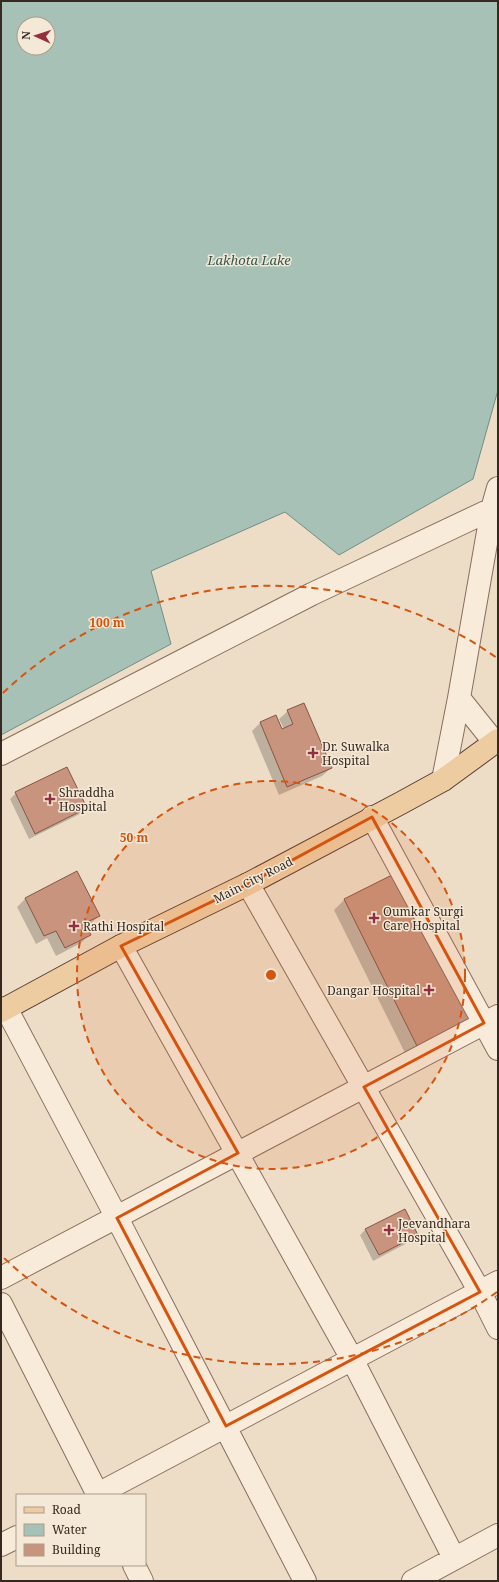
<svg xmlns="http://www.w3.org/2000/svg" width="499" height="1582" viewBox="0 0 499 1582" font-family="'Noto Serif',serif">
<rect width="100%" height="100%" fill="#edddc7"/>
<path fill="#a8c1b6" stroke="#6f8f83" fill-rule="evenodd" d="M1 1H498V390L473 479 339 555 285 512 151 571 171 644 1 735ZM24 24H48V48H24Z"/>
<path fill="#0003" d="M288 711 331 768 322 776 279 795 252 731 260 723 282 730 284 729 279 719Z
M16 793 86 808 80 814 29 839 10 799Z
M397 873 469 1019 406 1055 334 910 344 900Z
M26 898 99 916 90 924 85 927 89 935 81 943 56 956 47 938 36 944 17 907Z
M366 1229 417 1235 411 1241 373 1261 360 1235Z"/>
<path fill="#c9947e" stroke="#865544" d="M304 703 332 768 287 787 260 722 276 715 282 729 293 724 287 710Z
M67 767 87 808 35 834 15 792Z
M77 871 100 916 85 923 91 935 65 948 56 931 44 936 25 898Z
M398 872 471 1019 417 1046 344 899Z
M405 1209 418 1235 379 1255 365 1229Z"/>
<g fill="none" stroke-linecap="round" stroke-linejoin="round">
<defs>
<path id="minor" d="M459 698 495 743
M1 754 312 594 492 509
M443 780 459 698 492 509 498 488
M372 817 498 1049
M248 884 480 1292 498 1328
M121 946 352 1359 454 1558
M6 1008 117 1218 305 1581
M1 1278 498 1016
M1 1304 98 1495
M96 1495 498 1282
M1 1545 17 1537
M134 1565 142 1581
M413 1581 498 1535"/>
<path id="primary" d="M1 1011 121 946 248 884 401 803 443 780 498 740"/>
</defs>
<use href="#minor" stroke="#886e5d" stroke-width="24"/>
<use href="#primary" stroke="#563d31" stroke-width="24"/>
<use href="#minor" stroke="#f8ebda" stroke-width="22"/>
<use href="#primary" stroke="#eecca1" stroke-width="22"/>
</g>
<path fill="none" stroke="#d6540e" stroke-width="3" stroke-linejoin="round" d="M372 817 484 1023 364 1087 480 1292 226 1426 117 1218 238 1153 121 946 248 884Z"/>
<circle cx="271" cy="975" r="194" fill="#d6540e" fill-opacity=".12"/>
<g fill="none" stroke="#d6540e" stroke-width="2" stroke-dasharray="7 5">
<circle cx="271" cy="975" r="194"/>
<path d="M497 1292A389 389 0 0 1 3 1257M3 693A389 389 0 0 1 497 658"/>
</g>
<g fill="#942f3d" stroke="#f4e8d6" stroke-width="1.5">
<path d="M311 747h4v4h4v4h-4v4h-4v-4h-4v-4h4z"/>
<path d="M48 793h4v4h4v4h-4v4h-4v-4h-4v-4h4z"/>
<path d="M372 912h4v4h4v4h-4v4h-4v-4h-4v-4h4z"/>
<path d="M72 920h4v4h4v4h-4v4h-4v-4h-4v-4h4z"/>
<path d="M427 984h4v4h4v4h-4v4h-4v-4h-4v-4h4z"/>
<path d="M387 1224h4v4h4v4h-4v4h-4v-4h-4v-4h4z"/>
</g>
<g text-anchor="middle" dominant-baseline="central" stroke-width="3" stroke-linejoin="round" paint-order="stroke">
<g font-size="12" fill="#382920" stroke="#f4e8d6" text-anchor="start">
<text x="322" y="746">Dr. Suwalka<tspan x="322" dy="14">Hospital</tspan></text>
<text x="59" y="792">Shraddha<tspan x="59" dy="14">Hospital</tspan></text>
<text x="383" y="911">Oumkar Surgi<tspan x="383" dy="14">Care Hospital</tspan></text>
<text x="83" y="926">Rathi Hospital</text>
<text x="420" y="990" text-anchor="end">Dangar Hospital</text>
<text x="398" y="1223">Jeevandhara<tspan x="398" dy="14">Hospital</tspan></text>
</g>
<g font-size="12" fill="#382920" stroke="#f4e8d6">
<text transform="translate(253 880) rotate(-27)">Main City Road</text>
</g>
<g font-size="13" font-style="italic" fill="#305850" stroke="#f4e8d6">
<text x="249" y="260">Lakhota Lake</text>
</g>
</g>
<circle cx="271" cy="975" r="6" fill="#d6540e" stroke="#f4e8d6" stroke-width="2"/>
<g font-size="12" text-anchor="middle" font-weight="bold" fill="#d6540e" stroke="#f4e8d6" stroke-width="3" stroke-linejoin="round" paint-order="stroke">
<text x="107" y="627">100 m</text>
<text x="134" y="842">50 m</text>
</g>
<rect width="499" height="1582" fill="none" stroke="#382920" stroke-width="4"/>
<rect x="16" y="1494" width="130" height="72" fill="#f4e8d6" stroke="#a99c8d"/>
<rect x="24" y="1507" width="20" height="6" fill="#eecca1" stroke="#a99c8d"/>
<text x="52" y="1514" font-size="12" fill="#382920">Road</text>
<rect x="24" y="1524" width="20" height="12" fill="#a8c1b6" stroke="#a99c8d"/>
<text x="52" y="1534" font-size="12" fill="#382920">Water</text>
<rect x="24" y="1544" width="20" height="12" fill="#c9947e" stroke="#a99c8d"/>
<text x="52" y="1554" font-size="12" fill="#382920">Building</text>
<g transform="translate(36 36) rotate(273)"><circle r="19" fill="#f4e8d6" stroke="#a99c8d"/>
<path d="M0-3L7 15L0 10L-7 15Z" fill="#942f3d"/>
<text y="-6" font-size="11" font-weight="bold" text-anchor="middle" fill="#382920">N</text>
</g>
</svg>
